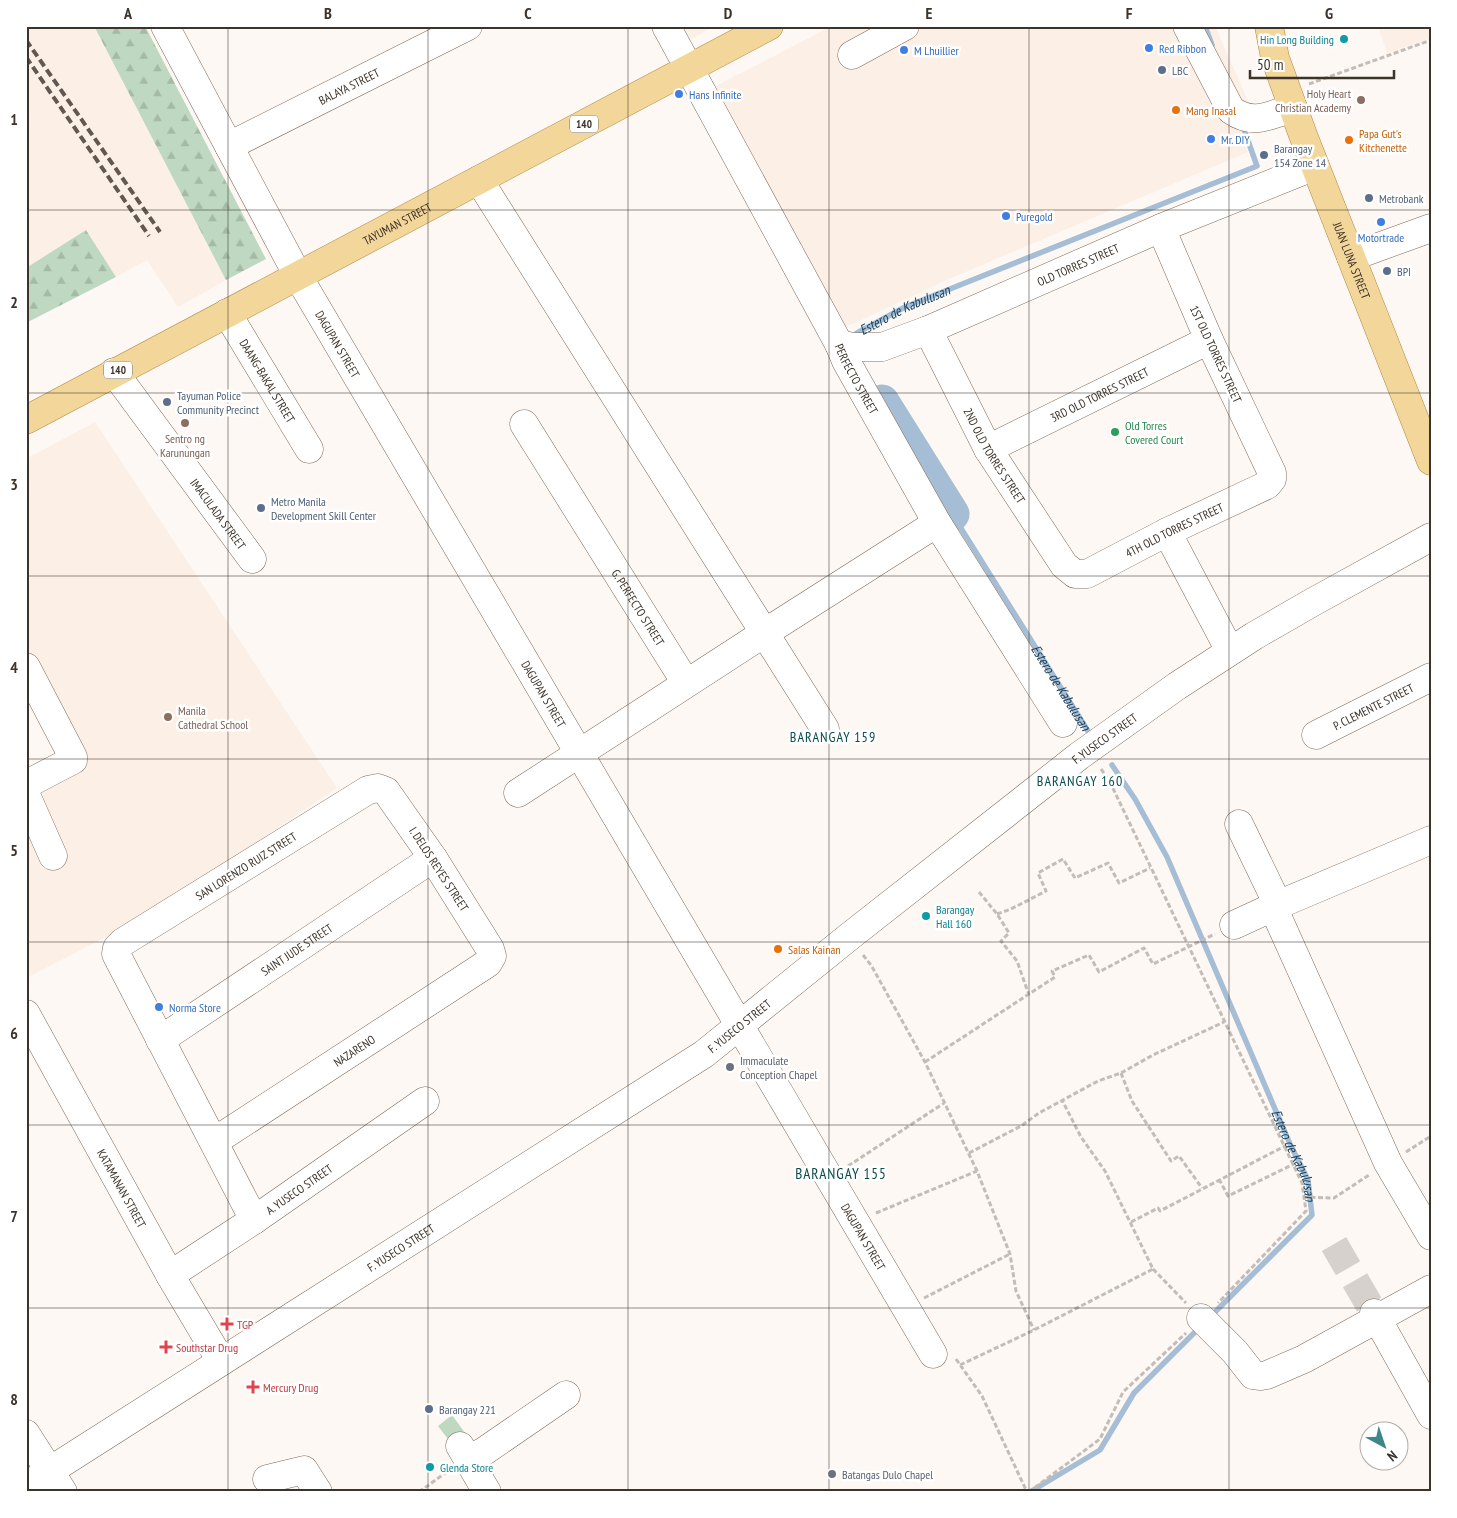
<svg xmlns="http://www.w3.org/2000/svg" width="1457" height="1518" viewBox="0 0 1457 1518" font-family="'PT Sans Narrow',sans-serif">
<defs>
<pattern id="forest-firs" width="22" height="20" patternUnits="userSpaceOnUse" patternTransform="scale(1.25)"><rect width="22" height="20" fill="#bed8c1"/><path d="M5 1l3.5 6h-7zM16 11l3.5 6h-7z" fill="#a4baa6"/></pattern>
</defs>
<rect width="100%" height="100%" fill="#fdf8f4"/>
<path fill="#fcefe5" d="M26 26H94L226 280 178 307 147 260 116 277 86 230 26 268Z
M678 26H715L686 42Z
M832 26H1215L1261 130 1242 138 1248 152 949 279 844 328 716 86Z
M1378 26H1431V38L1387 53Z
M95 422 337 788 143 918 26 978V776L66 756 26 678V459Z"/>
<path fill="url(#forest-firs)" d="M94 26H145L266 259 226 280Z
M86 230 116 277 26 323V268Z"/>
<path fill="#bed8c1" d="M452 1415 468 1437 454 1447 438 1426Z"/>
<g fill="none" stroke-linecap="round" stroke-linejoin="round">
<g stroke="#a5bed5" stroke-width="5.5">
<path d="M1205 26 1212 45"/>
<path id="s1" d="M858 340 857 333 905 307 1257 166 1242 124"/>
<path id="s2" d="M952 514 1093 739"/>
<path id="s3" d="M1112 765 1135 799 1167 857 1290 1144 1308 1180 1312 1215 1209 1318"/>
<path d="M1030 1492 1100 1450 1134 1393 1199 1328"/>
</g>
<path stroke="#a5bed5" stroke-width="35" d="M882 402 952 514"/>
<path stroke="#d6d1cc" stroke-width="28" stroke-dasharray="28 14" stroke-linecap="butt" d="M1334 1244 1374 1313"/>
<defs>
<g id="minor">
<path id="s4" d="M165 26 298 276 933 1354"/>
<path id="s5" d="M666 26 839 344 846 361 937 523 1063 723"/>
<path d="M1187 26 1231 110C1254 126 1269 115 1293 108"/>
<path d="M852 55 905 26"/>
<path id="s6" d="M229 146 468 26"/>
<path d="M479 180 825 729"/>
<path d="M1351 257 1431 228"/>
<path id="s7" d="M227 313 309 449"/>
<path id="s8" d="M928 330 988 449 1064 565 1075 574H1087L1167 532 1267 485 1272 479V473L1209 340 1161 228"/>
<path id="s9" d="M839 344 852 347H882L928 330 1161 228 1315 166"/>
<path id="s10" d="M114 372 252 559"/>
<path id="s11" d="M524 424 686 683"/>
<path id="s12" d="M988 449 1209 340"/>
<path d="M1167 532 1230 651"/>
<path d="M26 667 73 757V760L27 784 26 786"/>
<path id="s13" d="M1316 735 1431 677"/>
<path d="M518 793 766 632 937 523"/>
<path d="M26 795 53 856"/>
<path d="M1239 824 1278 905"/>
<path d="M1273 907 1388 1163 1431 1236"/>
<path d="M1234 925 1273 907 1431 840"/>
<path id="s14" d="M26 1014 170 1275 221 1361"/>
<path id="s15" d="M160 1040 433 858"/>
<path id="s16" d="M215 1141 488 963 492 956 490 949 433 858 386 791 378 788 368 790 123 942 117 948 116 954 254 1220"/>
<path id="s17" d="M170 1275 254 1220 425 1101"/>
<path d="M1374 1313 1431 1415"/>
<path d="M1201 1318 1235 1352 1253 1375 1261 1376 1267 1375 1304 1359 1431 1289"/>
<path d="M26 1434 63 1492"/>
<path d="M460 1446 487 1492"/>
<path d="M468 1459 483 1452 566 1395"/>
<path d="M267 1479 304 1470 318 1492"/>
<path id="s18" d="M26 1486 704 1054 850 936 1079 756 1177 686 1254 636 1313 602 1431 537"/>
</g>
<g id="major">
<path id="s19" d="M1269 26 1275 58 1303 135 1431 461"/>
<path id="s20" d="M26 420 769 26"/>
</g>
</defs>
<use href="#minor" stroke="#816b5a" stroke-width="29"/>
<use href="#major" stroke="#ae8b46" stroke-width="29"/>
<path stroke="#c3bcb7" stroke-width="3" stroke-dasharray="5 2.5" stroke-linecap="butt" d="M1309 84 1431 40
M1101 769 1109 780 1302 1183 1306 1211 1218 1303
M979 892 997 914 1009 933 1001 941 1017 961 1029 995
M997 914 1011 909 1046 891 1038 873 1063 859 1075 878 1108 863 1119 883 1150 868
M863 955 871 965 925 1062 977 1171 1010 1254 1016 1291 1034 1330
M925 1062 1055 977 1052 971 1089 955 1099 972 1144 948 1153 964 1215 934
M1121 1073 1132 1101 1171 1161 1179 1156 1202 1188
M1406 1152 1431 1136
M969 1153 1021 1126 1039 1113 1098 1081 1121 1073 1153 1055 1224 1022
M848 1166 944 1103
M1219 1179 1228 1196 1294 1164
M1303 1197 1334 1198 1369 1175
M876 1213 977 1171
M1131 1222 1158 1208 1160 1211 1285 1146
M1153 1269 1186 1303
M924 1298 1010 1254
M956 1359 982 1396 1027 1492
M960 1365 1034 1330 1153 1269 1105 1171 1081 1137 1062 1100
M419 1492 448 1471
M1029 1492 1100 1439 1123 1392 1186 1333"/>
<use href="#minor" stroke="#fff" stroke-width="28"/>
<use href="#major" stroke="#f3d699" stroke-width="28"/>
<path stroke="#605851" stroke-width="4" stroke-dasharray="8 4" stroke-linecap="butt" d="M26 40 160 232
M26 57 149 236"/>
</g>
<path fill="none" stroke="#3c332b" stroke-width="1" stroke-opacity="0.55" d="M228 26V1492M428 26V1492M628 26V1492M829 26V1492M1029 26V1492M1229 26V1492M26 210H1431M26 393H1431M26 576H1431M26 759H1431M26 942H1431M26 1125H1431M26 1308H1431"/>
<g fill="#0f9aa8" stroke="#fff" stroke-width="2">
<circle cx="1344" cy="39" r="5"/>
<circle cx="926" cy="916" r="5"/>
<circle cx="430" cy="1467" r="5"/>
</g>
<g fill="#3f7fe0" stroke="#fff" stroke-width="2">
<circle cx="1149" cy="48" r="5"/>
<circle cx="904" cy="50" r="5"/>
<circle cx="679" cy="94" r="5"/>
<circle cx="1211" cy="139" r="5"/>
<circle cx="1006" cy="216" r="5"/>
<circle cx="1381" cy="222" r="5"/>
<circle cx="159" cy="1007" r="5"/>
</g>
<g fill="#5c6f8a" stroke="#fff" stroke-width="2">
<circle cx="1162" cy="70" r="5"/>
<circle cx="1264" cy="155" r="5"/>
<circle cx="1369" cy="198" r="5"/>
<circle cx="1387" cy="271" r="5"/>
<circle cx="167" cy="402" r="5"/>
<circle cx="261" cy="508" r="5"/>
<circle cx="429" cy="1409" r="5"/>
</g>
<g fill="#8d6e63" stroke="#fff" stroke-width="2">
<circle cx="1361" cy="100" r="5"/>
<circle cx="185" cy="423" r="5"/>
<circle cx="168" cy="717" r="5"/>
</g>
<g fill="#e8710a" stroke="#fff" stroke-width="2">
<circle cx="1176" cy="110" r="5"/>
<circle cx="1349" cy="140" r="5"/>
<circle cx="778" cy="949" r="5"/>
</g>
<circle fill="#2e9e5b" stroke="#fff" stroke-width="2" cx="1115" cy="432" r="5"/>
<g fill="#6b7280" stroke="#fff" stroke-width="2">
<circle cx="730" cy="1067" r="5"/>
<circle cx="832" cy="1474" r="5"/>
</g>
<g fill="#e0444e" stroke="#fff" stroke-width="2">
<path d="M224.5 1316.5h5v5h5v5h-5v5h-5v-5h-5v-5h5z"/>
<path d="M163.5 1339.5h5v5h5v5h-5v5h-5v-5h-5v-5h5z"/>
<path d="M250.5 1379.5h5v5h5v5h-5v5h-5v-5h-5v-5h5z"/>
</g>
<g text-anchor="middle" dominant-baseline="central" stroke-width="5" stroke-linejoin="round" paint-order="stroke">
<g fill="#fff" stroke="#76706b" stroke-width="1">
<rect x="570" y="115.5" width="28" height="17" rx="4"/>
<rect x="104" y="361.5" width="28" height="17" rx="4"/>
</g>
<g font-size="11" font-weight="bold" fill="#3c332b">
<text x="584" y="124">140</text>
<text x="118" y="370">140</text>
</g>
<g font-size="12" fill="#0d838f" stroke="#fff" text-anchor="start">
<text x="1334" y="39" text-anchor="end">Hin Long Building</text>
<text x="936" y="909">Barangay<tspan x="936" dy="14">Hall 160</tspan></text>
<text x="440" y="1467">Glenda Store</text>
</g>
<g font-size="12" fill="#366cbe" stroke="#fff" text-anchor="start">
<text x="1159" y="48">Red Ribbon</text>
<text x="914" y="50">M Lhuillier</text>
<text x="689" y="94">Hans Infinite</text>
<text x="1221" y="139">Mr. DIY</text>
<text x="1016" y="216">Puregold</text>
<text x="1381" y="237" text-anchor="middle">Motortrade</text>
<text x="169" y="1007">Norma Store</text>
</g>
<g font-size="12" fill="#4e5e75" stroke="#fff" text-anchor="start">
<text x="1172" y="70">LBC</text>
<text x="1274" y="148">Barangay<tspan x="1274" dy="14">154 Zone 14</tspan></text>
<text x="1379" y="198">Metrobank</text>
<text x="1397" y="271">BPI</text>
<text x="177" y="395">Tayuman Police<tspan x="177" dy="14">Community Precinct</tspan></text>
<text x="271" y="501">Metro Manila<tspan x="271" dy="14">Development Skill Center</tspan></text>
<text x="439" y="1409">Barangay 221</text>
</g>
<g font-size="12" fill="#3c332b" stroke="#fff">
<text stroke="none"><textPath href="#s6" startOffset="134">BALAYA STREET</textPath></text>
<text stroke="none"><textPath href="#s20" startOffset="420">TAYUMAN STREET</textPath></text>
<text stroke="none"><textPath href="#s19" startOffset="249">JUAN LUNA STREET</textPath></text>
<text stroke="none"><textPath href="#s9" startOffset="256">OLD TORRES STREET</textPath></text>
<text stroke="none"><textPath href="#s4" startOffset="362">DAGUPAN STREET</textPath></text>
<text transform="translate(1216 354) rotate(65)">1ST OLD TORRES STREET</text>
<text stroke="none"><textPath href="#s5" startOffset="401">PERFECTO STREET</textPath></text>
<text stroke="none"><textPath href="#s7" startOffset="79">DAANG-BAKAL STREET</textPath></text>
<text stroke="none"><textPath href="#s12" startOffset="124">3RD OLD TORRES STREET</textPath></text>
<text stroke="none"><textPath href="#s8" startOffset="142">2ND OLD TORRES STREET</textPath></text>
<text stroke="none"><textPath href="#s10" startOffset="176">IMACULADA STREET</textPath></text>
<text stroke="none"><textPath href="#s8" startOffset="396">4TH OLD TORRES STREET</textPath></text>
<text stroke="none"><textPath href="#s11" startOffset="216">G. PERFECTO STREET</textPath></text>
<text stroke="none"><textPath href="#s4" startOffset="768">DAGUPAN STREET</textPath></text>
<text stroke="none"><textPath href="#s13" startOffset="64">P. CLEMENTE STREET</textPath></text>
<text stroke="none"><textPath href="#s18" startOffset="1314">F. YUSECO STREET</textPath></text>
<text transform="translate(246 866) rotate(-32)">SAN LORENZO RUIZ STREET</text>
<text transform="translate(439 869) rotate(57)">I. DELOS REYES STREET</text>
<text stroke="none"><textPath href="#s15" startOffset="164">SAINT JUDE STREET</textPath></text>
<text stroke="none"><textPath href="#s18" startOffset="849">F. YUSECO STREET</textPath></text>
<text stroke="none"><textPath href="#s16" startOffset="166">NAZARENO</textPath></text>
<text stroke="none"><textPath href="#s14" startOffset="199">KATAMANAN STREET</textPath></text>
<text stroke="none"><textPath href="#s17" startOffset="155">A. YUSECO STREET</textPath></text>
<text stroke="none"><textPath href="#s4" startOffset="1398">DAGUPAN STREET</textPath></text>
<text stroke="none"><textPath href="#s18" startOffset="444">F. YUSECO STREET</textPath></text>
</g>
<g font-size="12" fill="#785e54" stroke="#fff" text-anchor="end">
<text x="1351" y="93">Holy Heart<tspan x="1351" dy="14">Christian Academy</tspan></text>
<text x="185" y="438" text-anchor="middle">Sentro ng<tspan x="185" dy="14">Karunungan</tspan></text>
<text x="178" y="710" text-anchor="start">Manila<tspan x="178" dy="14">Cathedral School</tspan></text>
</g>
<g font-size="12" fill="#c56008" stroke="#fff" text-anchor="start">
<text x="1186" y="110">Mang Inasal</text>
<text x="1359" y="133">Papa Gut's<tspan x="1359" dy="14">Kitchenette</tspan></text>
<text x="788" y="949">Salas Kainan</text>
</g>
<g font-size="12" fill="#27864d" stroke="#fff" text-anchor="start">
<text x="1125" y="425">Old Torres<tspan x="1125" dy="14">Covered Court</tspan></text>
</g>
<g font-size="12" fill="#5b616d" stroke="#fff" text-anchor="start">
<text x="740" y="1060">Immaculate<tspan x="740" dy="14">Conception Chapel</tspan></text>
<text x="842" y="1474">Batangas Dulo Chapel</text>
</g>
<g font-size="12" fill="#be3a42" stroke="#fff" text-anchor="start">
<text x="237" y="1324">TGP</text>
<text x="176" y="1347">Southstar Drug</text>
<text x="263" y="1387">Mercury Drug</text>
</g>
<g font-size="14" font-style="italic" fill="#194161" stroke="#fff">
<text stroke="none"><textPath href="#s1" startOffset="60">Estero de Kabulusan</textPath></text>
<text stroke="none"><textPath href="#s2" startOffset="205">Estero de Kabulusan</textPath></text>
<text stroke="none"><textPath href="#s3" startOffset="432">Estero de Kabulusan</textPath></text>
</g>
<g font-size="14" letter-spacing="1" fill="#0b4b4c" stroke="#fff">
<text x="833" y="737">BARANGAY 159</text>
<text x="1080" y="781">BARANGAY 160</text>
</g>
<g font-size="15" letter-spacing="1" fill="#0b4b4c" stroke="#fff">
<text x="841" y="1173">BARANGAY 155</text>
</g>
</g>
<rect width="1457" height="1518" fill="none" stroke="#ffffff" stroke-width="55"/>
<g transform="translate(1384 1446) rotate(140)"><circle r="24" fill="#ffffff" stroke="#b1adaa"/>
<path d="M0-4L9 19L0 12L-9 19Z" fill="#3e8688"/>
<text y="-8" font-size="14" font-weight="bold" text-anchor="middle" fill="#3c332b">N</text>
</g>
<path d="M1250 70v8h144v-8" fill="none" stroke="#3c332b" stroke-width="2.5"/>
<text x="1257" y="70" font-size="15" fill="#3c332b" stroke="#ffffff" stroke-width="4" paint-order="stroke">50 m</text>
<rect x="28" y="28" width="1402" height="1462" fill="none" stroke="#3c332b" stroke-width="2"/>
<g font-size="16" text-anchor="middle" font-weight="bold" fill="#3c332b">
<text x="128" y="19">A</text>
<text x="328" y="19">B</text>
<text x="528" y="19">C</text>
<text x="728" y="19">D</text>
<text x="929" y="19">E</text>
<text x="1129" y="19">F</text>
<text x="1329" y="19">G</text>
<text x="14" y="125">1</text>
<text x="14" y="308">2</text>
<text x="14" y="490">3</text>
<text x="14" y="673">4</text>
<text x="14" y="856">5</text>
<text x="14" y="1039">6</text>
<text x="14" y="1222">7</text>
<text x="14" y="1405">8</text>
</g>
</svg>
